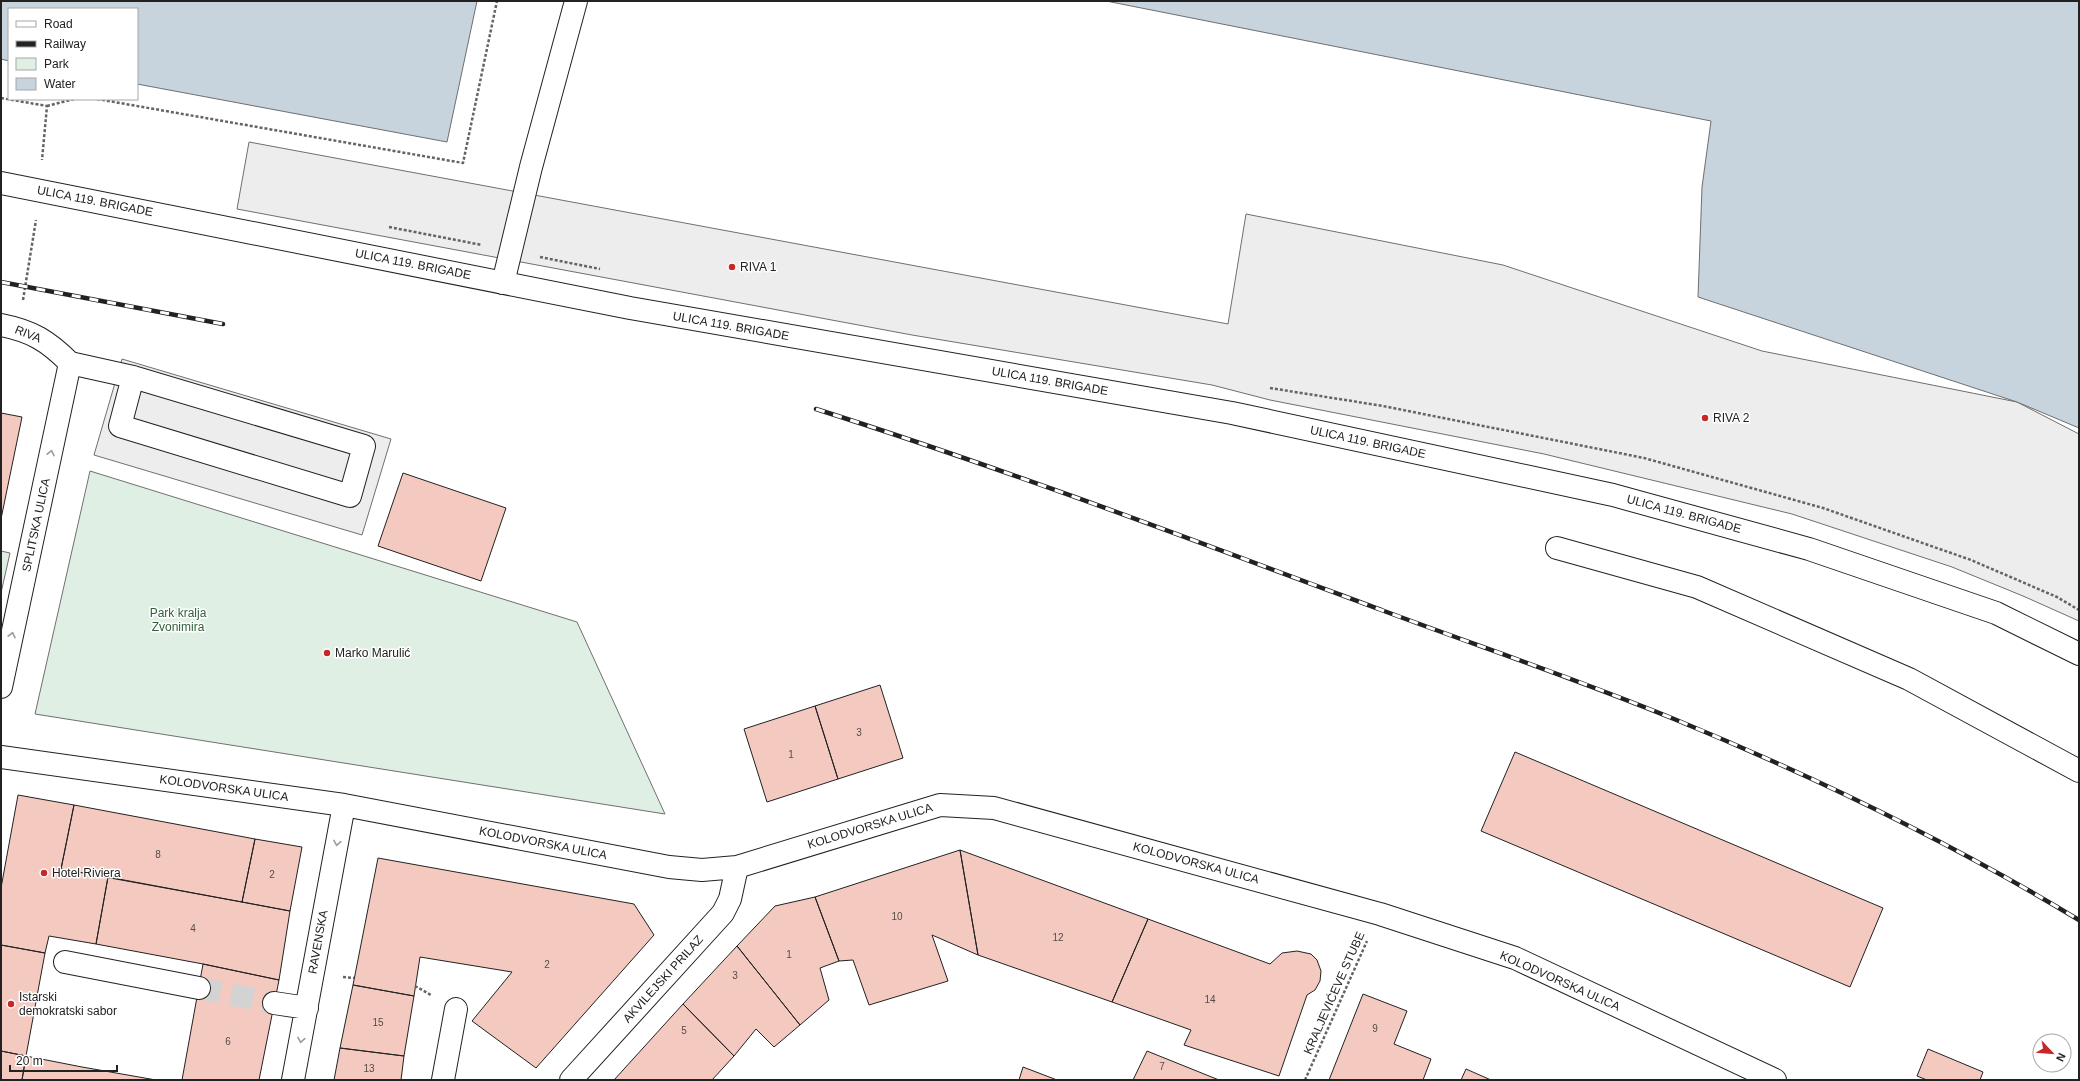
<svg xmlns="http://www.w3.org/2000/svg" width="2080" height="1081" viewBox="0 0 2080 1081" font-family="Helvetica,sans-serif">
<rect width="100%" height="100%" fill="#fff"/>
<path fill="#e0efe3" stroke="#6f6f6f" d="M90 471 577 622 665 814 35 714Z
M1 551 10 553 1 593Z"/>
<path fill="#ededed" stroke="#6f6f6f" d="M249 142 1228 324 1246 214 1503 265 1762 351 2017 402 2079 434V621L2023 596 1952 567 1792 514 1544 454 1270 400 1212 385 912 335 237 209Z
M122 359 391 439 362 535 94 455Z"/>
<path fill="#c7d3dd" stroke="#6f6f6f" d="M1 1H477L447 142 137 84V9H9V61L1 59Z
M1106 1H2079V428L2017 402 1698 297 1702 187 1711 121Z"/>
<path fill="#f3c9c0" stroke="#222" d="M1 413 22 417 1 519Z
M403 473 506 508 481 581 378 546Z
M880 685 903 758 838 779 815 706Z
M815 706 838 779 767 802 744 729Z
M1515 752 1883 908 1850 987 1481 831Z
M18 795 74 805 61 869 108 877 96 944 49 936 45 953 1 945V888Z
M74 805 255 839 242 902 61 869Z
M255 839 302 847 290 911 242 902Z
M960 850 1148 919 1112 1002 978 955Z
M960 850 978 955 932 935 948 981 869 1005 853 960 839 961 815 897Z
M378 858 634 904 654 935 536 1068 472 1021 512 972 420 957 414 996 353 985Z
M108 877 290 911 279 980 203 964 96 944Z
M815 897 839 961 820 968 829 1000 800 1025 737 946 775 906Z
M1148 919 1270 964 1282 953 1297 951 1311 954 1317 960 1321 971 1320 981 1315 990 1307 995 1279 1076 1184 1045 1191 1030 1112 1002Z
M1 945 45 953 26 1056 1 1051Z
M737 946 800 1025 774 1047 756 1029 734 1056 683 1004Z
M203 964 279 980 259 1080H182Z
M353 985 414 996 404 1056 340 1048Z
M1363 994 1407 1011 1394 1044 1431 1059 1423 1080H1329Z
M683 1004 734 1056 712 1080H614Z
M340 1048 404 1056 401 1080H334Z
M1928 1049 1983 1072 1980 1080H1927L1917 1076Z
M1 1051 26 1056 22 1080H1Z
M1147 1051 1219 1080H1133Z
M26 1056 82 1067 156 1080H22Z
M1023 1067 1057 1080H1019Z
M1466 1069 1491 1080H1461Z"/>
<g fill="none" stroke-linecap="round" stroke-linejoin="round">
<path stroke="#d3d3d3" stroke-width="22" stroke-dasharray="22 11" stroke-linecap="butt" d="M199 988 274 1003"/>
<defs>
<path id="minor" d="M503 283 531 167 576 1
M1 325C32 331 48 341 70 363
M70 363 133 377 364 446 350 496 120 426 133 377
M1557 548 1697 587 1909 679 2079 771
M1 687 70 363
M1 757 344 805 669 867 702 870 737 867 940 805 994 808 1380 914 1515 958 1775 1080
M65 962 199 988
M274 1003 307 1008
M293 1080 344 805
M443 1080 456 1009
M571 1080 723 913 730 899 737 867"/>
<path id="major" d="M1 183 630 308 1232 413 1613 495 1809 549 1996 613 2079 654"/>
</defs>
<use href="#minor" stroke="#222" stroke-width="24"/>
<use href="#major" stroke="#222" stroke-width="24"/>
<path stroke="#646464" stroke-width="2.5" stroke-dasharray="3 2" stroke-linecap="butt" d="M1 98 47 106 42 160
M97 99 463 163 497 1
M47 106 74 99
M389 227 482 245
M540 257 600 269
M23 300 36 220
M1270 388 1383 406 1644 458 1823 508 1971 560 2057 597 2079 610
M343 977 354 978
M415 986 431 995
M1305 1080 1367 941"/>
<use href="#minor" stroke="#fff" stroke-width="22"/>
<use href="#major" stroke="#fff" stroke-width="22"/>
<defs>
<path id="rail" d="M1 282 223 324
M816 409C1008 470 1196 541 1384 611 1481 647 1579 680 1674 719 1813 776 1950 842 2079 920"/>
</defs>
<use href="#rail" stroke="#222" stroke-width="4.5"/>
<use href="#rail" stroke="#fff" stroke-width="3" stroke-dasharray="9" stroke-linecap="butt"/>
</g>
<defs><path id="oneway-chevron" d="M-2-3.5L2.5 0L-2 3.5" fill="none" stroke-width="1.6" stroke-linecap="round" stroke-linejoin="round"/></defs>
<g stroke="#9c9c9c">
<use href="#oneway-chevron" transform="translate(51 453) rotate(-78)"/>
<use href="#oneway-chevron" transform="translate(12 635) rotate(-78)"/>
<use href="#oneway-chevron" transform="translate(337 843) rotate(100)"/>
<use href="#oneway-chevron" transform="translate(301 1040) rotate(100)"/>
</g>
<g fill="#c62828" stroke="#fff" stroke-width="1.5">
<circle cx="732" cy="267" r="4"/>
<circle cx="1705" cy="418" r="4"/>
<circle cx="327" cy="653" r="4"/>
<circle cx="44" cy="873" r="4"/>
<circle cx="11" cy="1004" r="4"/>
</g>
<g text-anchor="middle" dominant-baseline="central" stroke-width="3" stroke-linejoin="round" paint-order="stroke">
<g font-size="10" fill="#564c4a">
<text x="859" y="732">3</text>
<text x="791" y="754">1</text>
<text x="158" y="854">8</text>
<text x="272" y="874">2</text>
<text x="897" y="916">10</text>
<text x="193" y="928">4</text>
<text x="1058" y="937">12</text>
<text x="789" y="954">1</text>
<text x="547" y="964">2</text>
<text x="735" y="975">3</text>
<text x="1210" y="999">14</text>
<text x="378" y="1022">15</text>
<text x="1375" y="1028">9</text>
<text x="684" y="1030">5</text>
<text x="228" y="1041">6</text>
<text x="1162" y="1066">7</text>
<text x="369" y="1068">13</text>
</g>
<g font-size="12" fill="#222" stroke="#fff">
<text transform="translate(95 201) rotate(11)">ULICA 119. BRIGADE</text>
<text transform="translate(413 264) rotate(11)">ULICA 119. BRIGADE</text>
<text transform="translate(731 326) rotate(10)">ULICA 119. BRIGADE</text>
<text transform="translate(28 334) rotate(22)">RIVA</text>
<text transform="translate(1050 381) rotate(10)">ULICA 119. BRIGADE</text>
<text transform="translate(1368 442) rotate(12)">ULICA 119. BRIGADE</text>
<text transform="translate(1684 514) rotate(15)">ULICA 119. BRIGADE</text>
<text transform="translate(36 525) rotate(-78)">SPLITSKA ULICA</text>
<text transform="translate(224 788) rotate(8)">KOLODVORSKA ULICA</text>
<text transform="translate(870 826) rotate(-17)">KOLODVORSKA ULICA</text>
<text transform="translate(543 843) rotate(11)">KOLODVORSKA ULICA</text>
<text transform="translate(1196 863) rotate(15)">KOLODVORSKA ULICA</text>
<text transform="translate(318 942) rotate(-80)">RAVENSKA</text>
<text transform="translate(663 979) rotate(-48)">AKVILEJSKI PRILAZ</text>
<text transform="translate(1560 981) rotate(24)">KOLODVORSKA ULICA</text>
<text transform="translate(1334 993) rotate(-66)">KRALJEVIĆEVE STUBE</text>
</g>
<g font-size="12" fill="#222" stroke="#fff" text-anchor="start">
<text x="740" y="267">RIVA 1</text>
<text x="1713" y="418">RIVA 2</text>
<text x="335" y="653">Marko Marulić</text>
<text x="52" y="873">Hotel Riviera</text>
<text x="19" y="997">Istarski<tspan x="19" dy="14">demokratski sabor</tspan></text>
</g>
<g font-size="12" fill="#2f5e38" stroke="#fff">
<text x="178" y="613">Park kralja<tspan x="178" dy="14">Zvonimira</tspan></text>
</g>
</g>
<rect width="2080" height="1081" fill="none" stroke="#222222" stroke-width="4"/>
<rect x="8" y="8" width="130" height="92" fill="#ffffff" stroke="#a7a7a7"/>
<rect x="16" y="21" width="20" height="6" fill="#ffffff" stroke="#a7a7a7"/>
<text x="44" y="28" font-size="12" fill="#222222">Road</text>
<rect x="16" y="41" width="20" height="6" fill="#222222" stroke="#a7a7a7"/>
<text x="44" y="48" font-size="12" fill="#222222">Railway</text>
<rect x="16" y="58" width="20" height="12" fill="#e0efe3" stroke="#a7a7a7"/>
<text x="44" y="68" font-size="12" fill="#222222">Park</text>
<rect x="16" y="78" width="20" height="12" fill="#c7d3dd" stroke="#a7a7a7"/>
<text x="44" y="88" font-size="12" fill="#222222">Water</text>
<g transform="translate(2052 1053) rotate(116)"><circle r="19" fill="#ffffff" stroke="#a7a7a7"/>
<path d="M0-3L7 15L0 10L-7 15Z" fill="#c62828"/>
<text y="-6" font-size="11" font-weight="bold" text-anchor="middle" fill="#222222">N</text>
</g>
<path d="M10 1065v6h107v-6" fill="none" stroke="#222222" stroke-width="2"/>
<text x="16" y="1065" font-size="12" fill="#222222" stroke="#ffffff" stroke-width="3" paint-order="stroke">20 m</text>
</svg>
